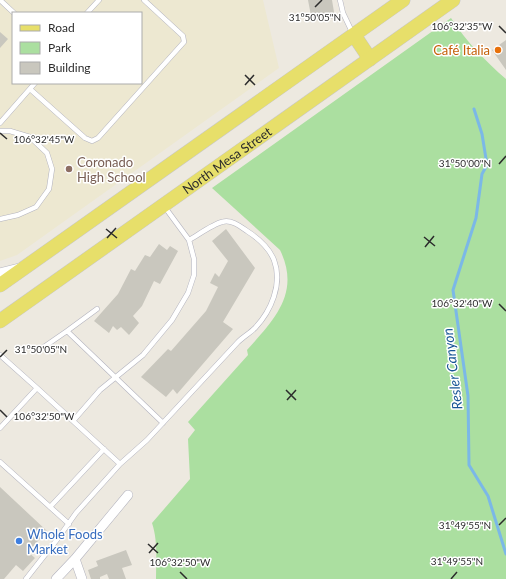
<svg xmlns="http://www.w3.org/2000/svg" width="506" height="579" viewBox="0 0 506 579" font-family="Lato,sans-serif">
<rect width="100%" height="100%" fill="#ede9e0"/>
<path fill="#ede8d1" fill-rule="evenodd" d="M0 0H263L279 68 17 255 0 261ZM13 13H141V83H13Z"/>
<path fill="#abdfa0" d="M451 18C466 41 485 61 506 79V579H156C156 560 158 541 152 523L190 479 188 439 195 430 188 422 248 355 247 350C274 320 301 293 280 250L212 188Z"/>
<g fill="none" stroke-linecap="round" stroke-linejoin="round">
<path stroke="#7bb8e7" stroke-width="3" d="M474 109 482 134 487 165 482 174 476 218 453 290 468 396 469 465 488 496 506 554"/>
</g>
<path fill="#c9c7be" d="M308 0H332L335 18 312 21Z
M0 32 8 39 0 48Z
M506 40V70L492 50Z
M226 229 255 268 223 322 233 329 177 394 173 389 166 397 141 377 168 349 171 351 206 311 218 287 210 283 215 273 219 277 228 261 212 241Z
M159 244 167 250 170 246 178 251 160 284 154 281 142 306 133 316 139 323 129 335 121 327 117 330 113 326 109 333 94 321 118 294 131 269 135 271 145 255 150 257Z
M0 487 47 531 28 552 35 558 23 571 16 565 4 579H0Z
M126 550 132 565 122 568 126 579H109L107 574 100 577V579H91L88 570 98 566 96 561Z"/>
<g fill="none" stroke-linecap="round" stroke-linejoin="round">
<defs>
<path id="service" d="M0 0 14 13
M340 0 343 13 353 34
M87 13 99 0
M30 89 85 138 92 141 98 138 184 42 183 36 144 0
M0 123 35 83
M0 131H10L30 137 47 153 52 169 49 189 36 207 18 215 0 219
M67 331 97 309
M38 351 67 331 163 423
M0 355 37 388
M73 421 100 390 143 355 172 320 188 293 194 275V259L189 240
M0 428 37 388 120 464 147 440 238 342C243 337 250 333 255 328 271 311 283 284 274 260 269 248 258 238 247 231 240 226 231 219 222 222 213 224 198 235 189 240L164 206
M0 462 69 524
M50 507 104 449
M26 579 59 537 76 513 120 464"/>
<path id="minor" d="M0 273 19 268
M75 559 82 579
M56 579 75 559 128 495"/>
<g id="primary">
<path d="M354 35 370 59"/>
<path d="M0 285 403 0"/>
<path id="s1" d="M0 321 453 0"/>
</g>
</defs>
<use href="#service" stroke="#b3b3be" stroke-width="5.5"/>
<use href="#minor" stroke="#b3b3be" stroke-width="10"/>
<use href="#primary" stroke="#c8c8c8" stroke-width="15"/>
<use href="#service" stroke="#fff" stroke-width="4.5"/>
<use href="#minor" stroke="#fff" stroke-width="9"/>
<use href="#primary" stroke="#e7df6a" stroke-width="14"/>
</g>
<path fill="none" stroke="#2c2c2c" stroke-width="1.5" d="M315 7 322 0M499 26 506 33M245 75 255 85M245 85 254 75M0 133 7 139M499 164 506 156M106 229 117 238M424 237 435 246M107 238 116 228M425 247 434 236M499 304 506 311M0 357 7 350M286 390 296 400M287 400 296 390M0 410 7 417M499 525 506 518M148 544 158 553M149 553 158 543M180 572 187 579M451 579 457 572"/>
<circle fill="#e8710a" stroke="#fff" stroke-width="1.5" cx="498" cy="50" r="4"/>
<circle fill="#8d6e63" stroke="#fff" stroke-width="1.5" cx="69" cy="169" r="4"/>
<circle fill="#3f7fe0" stroke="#fff" stroke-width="1.5" cx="19" cy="541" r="4"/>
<g text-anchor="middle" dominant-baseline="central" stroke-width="3" stroke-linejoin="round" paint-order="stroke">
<g font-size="13" fill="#c56008" stroke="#fff" text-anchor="end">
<text x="490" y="50">Café Italia</text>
</g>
<g font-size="13" fill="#2c2c2c" stroke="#fff">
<text stroke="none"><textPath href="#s1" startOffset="278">North Mesa Street</textPath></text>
</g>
<g font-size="13" fill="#785e54" stroke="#fff" text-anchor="start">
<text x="77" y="162">Coronado<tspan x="77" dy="15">High School</tspan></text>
</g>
<g font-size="13" fill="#366cbe" stroke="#fff" text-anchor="start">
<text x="27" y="534">Whole Foods<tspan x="27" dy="15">Market</tspan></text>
</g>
<g font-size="14" font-style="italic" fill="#175595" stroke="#fff">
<text transform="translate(452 369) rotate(-97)">Resler Canyon</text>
</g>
</g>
<g font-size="10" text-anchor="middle" fill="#2c2c2c" stroke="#fff" stroke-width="3" stroke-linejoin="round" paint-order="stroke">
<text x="315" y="21">31°50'05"N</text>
<text x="462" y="30">106°32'35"W</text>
<text x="44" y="143">106°32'45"W</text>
<text x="465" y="167">31°50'00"N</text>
<text x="462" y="307">106°32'40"W</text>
<text x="41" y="353">31°50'05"N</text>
<text x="44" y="420">106°32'50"W</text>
<text x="465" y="529">31°49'55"N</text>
<text x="457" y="565">31°49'55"N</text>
<text x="180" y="566">106°32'50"W</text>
</g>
<rect x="12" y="12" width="130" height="72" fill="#ffffff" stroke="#ababab"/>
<rect x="20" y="25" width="20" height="6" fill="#e7df6a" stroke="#ababab"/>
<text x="48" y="32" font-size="12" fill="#2c2c2c">Road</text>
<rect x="20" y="42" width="20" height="12" fill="#abdfa0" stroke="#ababab"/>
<text x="48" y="52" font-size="12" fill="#2c2c2c">Park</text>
<rect x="20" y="62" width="20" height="12" fill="#c9c7be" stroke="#ababab"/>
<text x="48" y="72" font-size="12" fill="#2c2c2c">Building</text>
</svg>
